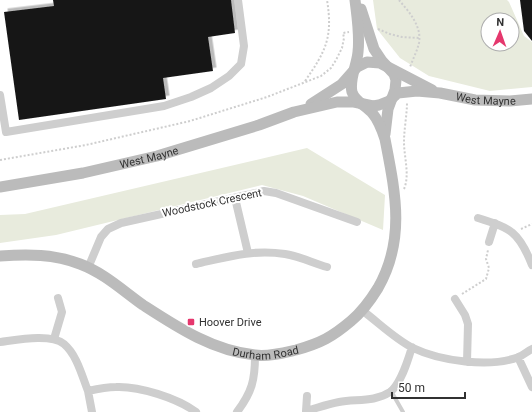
<svg xmlns="http://www.w3.org/2000/svg" width="532" height="412" viewBox="0 0 532 412" font-family="Roboto,sans-serif">
<defs>
<filter id="shadow"><feDropShadow dx="3.5" dy="-3.5" stdDeviation="0" flood-color="#0004"/></filter>
</defs>
<rect width="100%" height="100%" fill="#fff"/>
<path fill="#e8ebdd" fill-rule="evenodd" d="M373 0H507L509 2 524 36 532 42V87L490 91 429 76 400 58 377 29ZM488 20H512V44H488Z
M307 148 385 195 383 230 303 196 262 185 56 235 0 243V215L25 214Z"/>
<path fill="#181818" filter="url(#shadow)" d="M53 0H231L235 33 208 37 213 71 163 78 166 99 19 120 4 12 54 6Z
M520 0H532V41L524 31Z"/>
<g fill="none" stroke-linecap="round" stroke-linejoin="round">
<path stroke="#cecece" stroke-width="2" stroke-dasharray="2 2" stroke-linecap="butt" d="M399 0C409 12 422 26 419 43 417 51 413 59 410 67
M378 29 390 34 402 37 419 38
M305 81C326 51 333 37 327 0
M0 160 86 145 190 121 267 97 321 76 331 68 336 60 342 48 344 38 343 33 349 32
M404 189C410 175 404 157 404 142 404 129 407 115 407 102
M521 229 532 224
M462 294 486 279 489 268 486 259 488 250"/>
<path stroke="#cecece" stroke-width="4" d="M391 391 403 412"/>
<path stroke="#cecece" stroke-width="8" d="M0 95 6 132 164 106 191 97 211 88 229 76 241 64 244 46 238 0
M235 198 248 253
M478 218C511 228 519 232 532 265
M489 242 495 223
M196 264C227 257 253 249 285 254 299 256 313 263 327 267
M88 268 101 237 108 229 121 223 264 191 276 193 357 222
M455 299 465 315 468 324 467 362
M363 311C379 323 395 339 413 348 440 361 490 368 519 357 523 355 528 351 532 349
M54 339 62 312 58 298
M0 342C16 340 51 333 64 344 77 355 82 376 88 391 97 389 106 387 116 387 139 386 177 398 196 412
M518 357 532 387
M88 391 92 412
M307 396 306 411C317 408 328 404 339 402 357 399 375 402 390 392 401 384 408 360 412 347
M237 412C252 392 255 380 255 356"/>
<g stroke="#bbb" stroke-width="11">
<path d="M361 9 374 49 382 61 394 74 396 80 395 90 388 109 385 134"/>
<path d="M311 104 342 84 357 67 367 62 380 63 432 90"/>
<path id="s1" d="M0 187 83 173 157 156 259 125 294 112 337 102H354L373 106 379 105 389 101 398 93 417 91 440 93 475 100 510 101 532 99"/>
<path id="s2" d="M0 256C28 254 54 254 80 264 104 273 122 290 143 305 177 327 213 351 255 355 268 357 283 353 296 350 321 343 332 337 351 321 363 311 370 301 378 288 406 239 395 191 385 139 382 130 379 121 373 114 367 106 355 102 352 92 349 79 357 65 358 52 360 35 357 17 355 0"/>
</g>
</g>
<rect fill="#e5376d" stroke="#fff" stroke-width="1.5" x="187" y="318" width="8" height="8" rx="2"/>
<g text-anchor="middle" dominant-baseline="central" stroke-width="4" stroke-linejoin="round" paint-order="stroke">
<g font-size="11" fill="#313131" stroke="#fff">
<text stroke="none"><textPath href="#s1" startOffset="502">West Mayne</textPath></text>
<text stroke="none"><textPath href="#s1" startOffset="152">West Mayne</textPath></text>
<text transform="translate(212 203) rotate(-12)">Woodstock Crescent</text>
<text stroke="none"><textPath href="#s2" startOffset="291">Durham Road</textPath></text>
</g>
<g font-size="11" fill="#313131" stroke="#fff" text-anchor="start">
<text x="199" y="322">Hoover Drive</text>
</g>
</g>
<g transform="translate(500 32) rotate(2)"><circle r="19" fill="#ffffff" stroke="#adadad"/>
<path d="M0-3L7 15L0 10L-7 15Z" fill="#e5376d"/>
<text y="-6" font-size="11" font-weight="bold" text-anchor="middle" fill="#313131">N</text>
</g>
<path d="M392 392v6h73v-6" fill="none" stroke="#313131" stroke-width="2"/>
<text x="398" y="392" font-size="12" fill="#313131" stroke="#ffffff" stroke-width="3" paint-order="stroke">50 m</text>
</svg>
